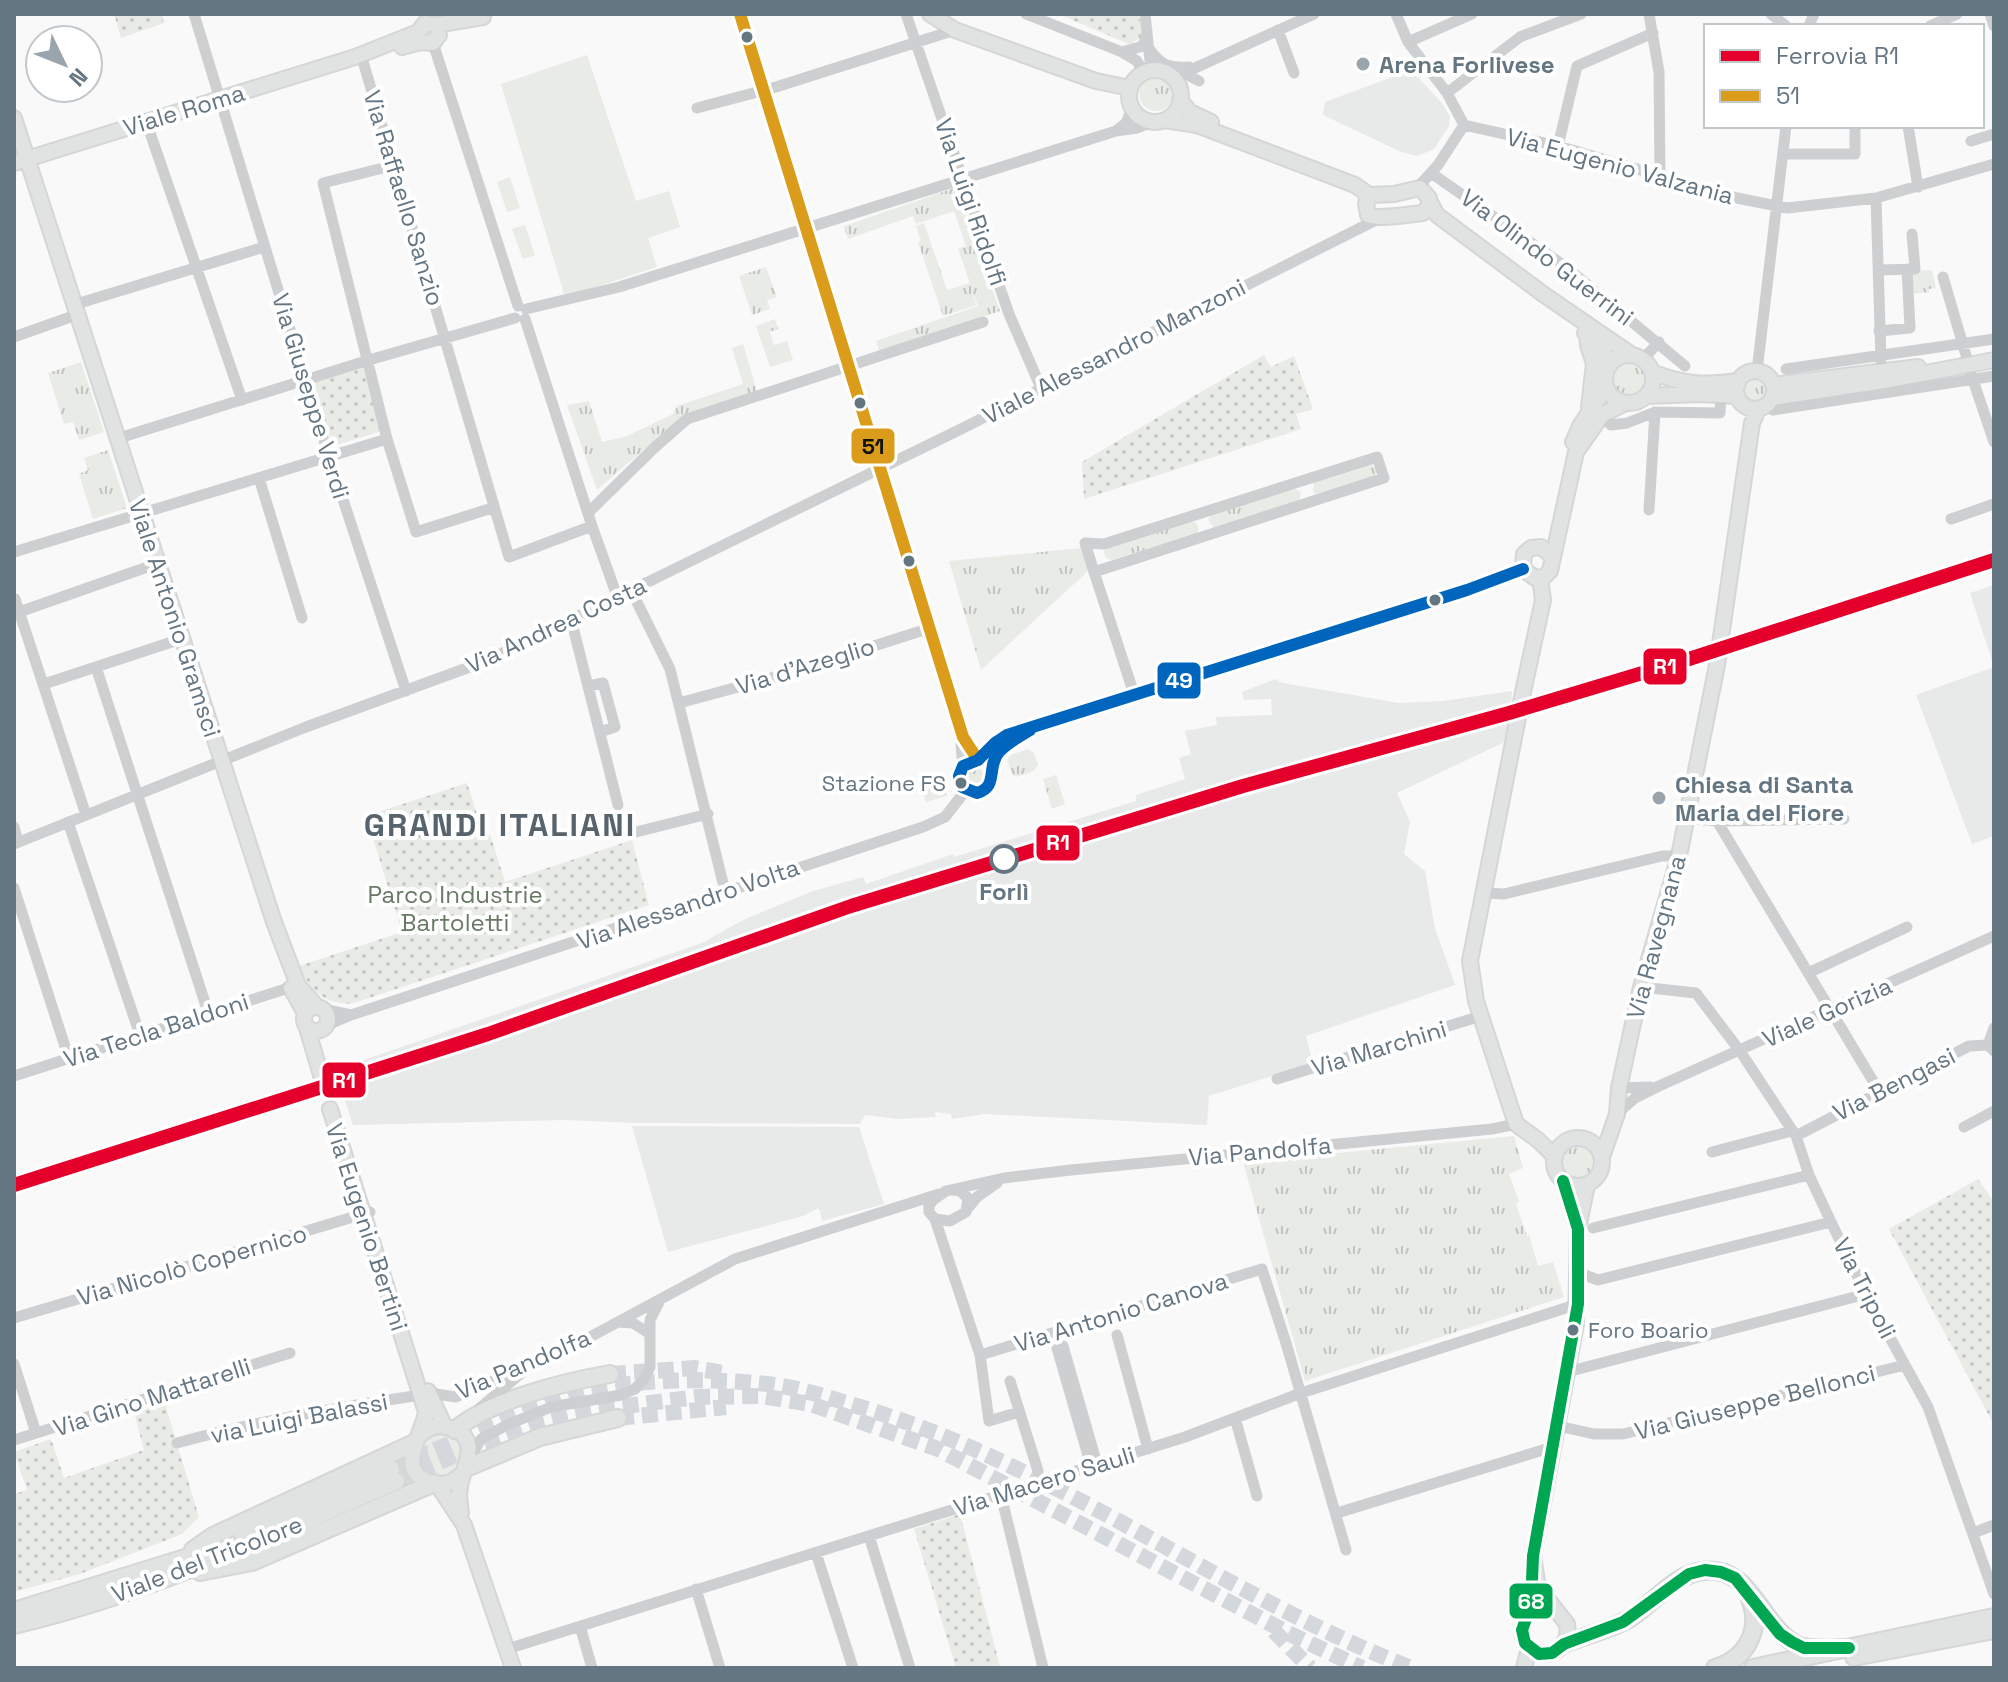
<svg xmlns="http://www.w3.org/2000/svg" width="2008" height="1682" viewBox="0 0 2008 1682" font-family="'Space Grotesk',sans-serif">
<defs>
<pattern id="grass-tufts" width="24" height="20" patternUnits="userSpaceOnUse" patternTransform="scale(2)"><rect width="24" height="20" fill="#e8ebe6"/><path d="M3 7l-1-3M5 7V3M7 7l1-3M15 17l-1-3M17 17v-4M19 17l1-3" fill="none" stroke="#c0c3c0"/></pattern>
<pattern id="park-dots" width="8" height="8" patternUnits="userSpaceOnUse" patternTransform="scale(2)"><rect width="8" height="8" fill="#e8ebe6"/><path d="M2 2h.1M6 6h.1" fill="none" stroke="#c0c3c0" stroke-width="1.8" stroke-linecap="round"/></pattern>
</defs>
<rect width="100%" height="100%" fill="#f9f9f9"/>
<path fill="#e8e9e9" d="M1411 70 1441 102 1450 116 1449 126 1434 149 1418 156 1401 152 1323 115 1325 102Z
M1994 585V836L1972 844 1916 695 1994 667 1970 593Z
M1275 679 1283 683 1399 703 1443 701 1512 691 1509 740 1397 793 1410 822 1404 854 1425 871 1435 928 1455 985 1306 1036 1313 1063 1209 1096 1207 1125 984 1114 952 1119 951 1114 935 1112 936 1117 897 1119 865 1115 860 1124 636 1123 566 1120 353 1125 335 1070 702 943 745 919 813 891 863 877 866 884 953 854 954 857 1136 801V795L1185 779 1179 758 1191 754 1185 731 1217 725 1216 717 1272 715 1271 699 1244 700 1242 692Z
M632 1126 859 1127 884 1204 822 1221 819 1208 803 1216 668 1252Z"/>
<path fill="url(#grass-tufts)" d="M1139 94a17 17 0 1 1 34 0a17 17 0 1 1-34 0Z
M957 187 1000 311 880 352 876 341 978 306 973 294 976 305 943 316 918 242 921 241 916 226 924 223 947 290 970 283 958 249 966 246 954 211 916 224 913 216 848 239 844 226Z
M766 267 777 297 767 300 770 309 752 315 739 276Z
M1932 270 1936 288 1929 289V292L1912 294 1910 271Z
M775 319 778 329 770 332 774 345 787 341 793 360 770 367 756 326Z
M743 344 757 391 684 415 597 490 567 405 589 401 602 442 627 436 673 414 677 406 743 384 732 348Z
M1610 379a18 18 0 1 1 36 0a18 18 0 1 1-36 0Z
M81 362 104 432 79 440 73 422 64 424 48 373Z
M1744 390a11 11 0 1 1 22 0a11 11 0 1 1-22 0Z
M108 450 127 508 93 519 79 474 88 470 84 458Z
M1372 464 1378 472 1373 476 1317 494 1313 492 1314 482Z
M1292 488 1300 491 1301 496 1298 501 1214 528 1208 520 1211 515Z
M1190 522H1196L1199 530 1196 534 1111 560 1105 557 1104 551 1108 547Z
M1082 548 1089 570 981 670 949 561Z
M1028 749 1034 753 1038 764 1034 771 1016 777 1012 774 1007 760 1011 755Z
M966 776a9 9 0 1 1 18 0a9 9 0 1 1-18 0Z
M940 774 947 796 926 802 919 781Z
M1056 775 1065 804 1052 809 1043 779Z
M1514 1136 1523 1168 1509 1174 1519 1202 1516 1204 1527 1236 1529 1235 1538 1266 1553 1262 1564 1297 1305 1381 1243 1162Z
M1560 1161a18 18 0 1 1 36 0a18 18 0 1 1-36 0Z
M417 1455a23 23 0 1 1 46 0a23 23 0 1 1-46 0Z"/>
<path fill="url(#park-dots)" d="M114 14H162L164 23 121 38Z
M1058 14H1138L1142 29 1140 38 1129 44Z
M1264 355 1271 367 1294 356 1313 409 1296 414 1301 429 1084 499 1082 462Z
M363 368 382 431 333 446 313 383Z
M467 783 484 836 490 834 505 882 632 840 649 905 354 1003C326 1007 310 989 299 966L402 932 366 816Z
M1978 1179 1994 1202V1425L1889 1229Z
M165 1404 199 1517 182 1534 154 1545 80 1574 14 1592V1494L27 1490 14 1452 51 1439 64 1478 144 1450 134 1412Z
M960 1514 1000 1666 995 1668H956L914 1529Z"/>
<path fill="#e8ebe6" d="M587 55 636 201 669 191 680 227 648 238 657 267 565 297 501 84Z
M510 177 520 208 507 212 497 182Z
M525 225 535 255 523 259 512 229Z"/>
<g fill="none" stroke-linecap="round" stroke-linejoin="round">
<path stroke="#d4d8dc" stroke-width="14" stroke-dasharray="14 7" stroke-linecap="butt" d="M323 1082 330 1109"/>
<path stroke="#d4d8dc" stroke-width="16" stroke-dasharray="16 8" stroke-linecap="butt" d="M610 1374 694 1368 729 1374
M618 1418 726 1407
M391 1469C426 1454 461 1439 496 1424 527 1410 560 1395 593 1389 650 1379 710 1378 767 1384 801 1387 834 1400 867 1409 1060 1468 1223 1595 1411 1668
M396 1481 478 1445 543 1421 587 1411 697 1397 761 1396 811 1404 938 1449 1292 1635 1362 1668
M1274 1631 1310 1668"/>
<defs>
<path id="major" d="M930 14 955 30 1096 81 1130 88
M418 32 425 23 435 25 483 17
M402 47 421 42 433 43 439 35
M1129 96a26 26 0 1 1 52 0a26 26 0 1 1-52 0Z
M1180 100 1190 112 1211 122
M14 118 274 922 298 985 317 1007
M1165 120 1197 125 1355 185 1365 192 1367 199
M14 163 355 57 418 32
M1420 188 1429 198V206L1423 213C1411 214 1377 220 1368 215L1366 204 1370 195 1394 194Z
M1430 202 1437 215 1543 294 1632 355
M1585 333C1603 347 1610 351 1605 375
M1587 334 1588 345 1594 364 1589 407
M1605 379a24 24 0 1 1 48 0a24 24 0 1 1-48 0Z
M1736 390a19 19 0 1 1 38 0a19 19 0 1 1-38 0Z
M1652 372C1681 384 1707 386 1738 381
M1773 385 1918 367
M1646 396 1700 394 1737 396
M1772 398 1884 381 1994 360
M1573 442 1580 426 1606 387
M1552 556 1541 547 1531 548 1524 554 1523 569 1535 578 1544 577 1550 571 1576 452 1602 415 1625 403
M1540 578 1543 600 1523 692 1470 961 1476 1001 1516 1124 1538 1140 1555 1157
M291 988 305 1013
M304 1019a12 12 0 1 1 24 0a12 12 0 1 1-24 0Z
M307 1028 323 1082
M330 1109 426 1412C423 1434 392 1474 434 1483 445 1486 455 1481 463 1473
M1554 1162a24 24 0 1 1 48 0a24 24 0 1 1-48 0Z
M1602 1157 1617 1114 1619 1088 1641 987 1679 856 1717 665 1752 423 1759 408
M1579 1224 1587 1185
M428 1391 445 1427
M418 1437C426 1429 436 1424 447 1427 484 1436 463 1466 460 1487 458 1496 460 1504 461 1513
M437 1484 464 1525 513 1668
M1533 1556 1538 1587 1567 1624C1573 1659 1525 1666 1522 1630L1531 1605 1533 1556 1576 1324 1578 1229 1563 1181
M1524 1668 1529 1648"/>
<path id="highway" d="M455 1430C490 1400 565 1382 610 1374
M466 1468 540 1437 618 1418
M243 1536 391 1469
M193 1550 213 1536 414 1443
M200 1572 252 1562 434 1483
M14 1611 211 1550
M14 1625C147 1594 272 1536 396 1481
M1564 1644C1584 1636 1608 1630 1627 1620 1652 1606 1673 1574 1703 1571 1753 1564 1761 1631 1800 1646 1814 1651 1834 1648 1849 1648
M1854 1657 1994 1630
M1715 1668C1747 1659 1762 1629 1750 1599
M1753 1668 1994 1617"/>
</defs>
<use href="#major" stroke="#d5d6d7" stroke-width="18"/>
<use href="#highway" stroke="#d5d6d6" stroke-width="20"/>
<path stroke="#cecfd0" stroke-width="11" d="M194 14 329 457 406 691
M740 14 963 737 978 760
M906 14 1009 314 1041 388
M1026 14 1122 52 1143 46 1147 32
M1145 14 1151 71
M1396 14 1408 42 1447 93 1464 125
M1649 14 1659 72 1660 178
M1771 14 1786 26
M1990 14 1994 26
M1809 26 1814 14
M1930 26 1957 14
M1278 30 1294 73
M1408 42 1472 14
M433 43 518 306
M1148 47C1160 65 1168 68 1189 67
M1122 52 1137 61 1144 73
M362 58 509 557 592 526
M1184 73 1199 81
M1173 78 1314 14
M1447 93 1520 37 1581 14
M697 108 776 87 955 30
M146 121 242 400
M1464 125 1558 146 1737 198 1787 208 1876 198 1994 164
M1908 126 1918 187
M1117 130 1126 123 1132 109
M1971 141 1994 134
M1558 146 1577 66 1653 33
M1783 154H1855V126
M395 165 323 183 387 439 416 532 492 508
M1434 175 1566 267 1685 366
M1417 188 1438 165 1464 125
M1876 198 1881 361
M1879 270 1915 269 1912 234
M1943 277 1968 362
M73 305 264 247
M526 309 619 287 1116 131 1137 128 1152 122
M525 319 592 526 617 596
M1879 331 1910 328 1907 269
M14 337 76 315
M1643 359 1659 342
M1786 369 1994 339
M1757 371 1786 126
M1971 374 1994 442
M1773 410 1994 376
M1602 415 1611 425 1627 423 1655 412 1720 413 1721 395
M116 439 369 360 515 318
M1377 457 1384 478 1094 572 1085 543 1104 544Z
M259 478 302 618
M1649 510 1655 412
M588 513 654 448 687 419 983 322
M1951 519 1994 504
M14 552 387 439
M1094 572 1134 694
M631 590 670 669 725 891
M15 599 86 815
M19 612 156 564
M571 619 618 805
M96 667 208 1012
M44 684 181 639
M589 686 603 683 615 727 600 732
M679 703 790 673 930 628
M1030 730C1020 736 1007 743 999 752 986 767 999 787 977 793L962 787 959 776 963 766 978 760 995 743 1007 735 1467 590 1523 569
M963 737 961 745 963 766
M1686 818 1717 821 1844 819
M1717 821 1879 1091
M68 822 140 1035
M14 827 18 842
M628 834 708 814
M14 844 306 727 486 661 957 431 1378 219
M14 888 69 1059
M1485 893 1504 894 1662 856H1679
M1808 973 1907 927
M1641 987 1696 993 1740 1051 1796 1136 1809 1175 1831 1222 1866 1294 1928 1407 1994 1594
M323 1009 351 1015
M325 1026 351 1015 923 827 945 817 966 790
M1988 1045 1994 1028
M14 1076 298 985
M1277 1079 1481 1016
M1619 1088 1650 1087
M1617 1114 1635 1098 1659 1086 1994 936
M1964 1127 1994 1111
M1796 1136 1969 1046 1988 1045 1994 1051
M1712 1152 1792 1131
M953 1190 960 1191 968 1198 966 1212 950 1221 935 1219 929 1212V1206L933 1200 946 1191 1004 1178 1071 1170 1492 1129 1516 1124
M968 1208 977 1197 997 1183
M935 1219 980 1355 989 1421 1019 1412
M1593 1228 1809 1175
M1578 1269 1587 1276 1598 1280 1831 1222
M14 1318 370 1212
M618 1322 633 1323 650 1334
M1117 1335 1148 1449
M980 1355 1262 1269 1286 1343 1346 1550
M14 1364 36 1433
M1567 1372 1866 1294
M1010 1381 1038 1471
M428 1389 436 1394 456 1397 564 1351 735 1259 939 1194
M480 1408 525 1370
M1235 1418 1257 1496
M1558 1426 1594 1434H1623L1905 1365
M14 1440 290 1353
M177 1443C257 1421 339 1407 421 1395
M470 1458 481 1439 507 1425 551 1407 621 1395 635 1389 644 1379 650 1367V1320L660 1300
M1091 1466 1057 1348 1063 1346 1097 1464
M1001 1495 1043 1668
M1337 1513 1553 1447
M1973 1533 1994 1525
M869 1536 910 1668
M816 1553 853 1668
M696 1589 720 1668
M580 1626 592 1668
M507 1649 1185 1437 1301 1393 1578 1304"/>
<use href="#major" stroke="#e1e2e2" stroke-width="14"/>
<use href="#highway" stroke="#e1e2e2" stroke-width="16"/>
<defs>
<path id="bus-1" d="M740 14 963 737 978 760"/>
<path id="bus-2" d="M1030 730C1020 736 1007 743 999 752 986 767 999 787 977 793L962 787 959 776 963 766 978 760 995 743 1007 735 1467 590 1523 569"/>
<path id="bus-3" d="M1563 1181 1578 1229V1304L1533 1556 1531 1605 1522 1630 1525 1643 1539 1654 1552 1653 1564 1644 1623 1622 1689 1574 1705 1570 1721 1572 1735 1578 1780 1634 1792 1642 1804 1648H1849"/>
</defs>
<use href="#bus-1" stroke="#fff" stroke-width="18"/>
<use href="#bus-2" stroke="#fff" stroke-width="18"/>
<use href="#bus-3" stroke="#fff" stroke-width="18"/>
<use href="#bus-1" stroke="#da9c1a" stroke-width="12"/>
<use href="#bus-2" stroke="#0065bd" stroke-width="12"/>
<use href="#bus-3" stroke="#00a651" stroke-width="12"/>
<defs>
<path id="rail-1" d="M14 1185 488 1034 851 906 1243 786 1509 713 1689 659 1994 560"/>
</defs>
<use href="#rail-1" stroke="#fff" stroke-width="20"/>
<use href="#rail-1" stroke="#e4002b" stroke-width="14"/>
</g>
<g fill="#657683" stroke="#fff" stroke-width="3">
<circle cx="747" cy="37" r="7"/>
<circle cx="860" cy="403" r="7"/>
<circle cx="909" cy="561" r="7"/>
<circle cx="1435" cy="600" r="7"/>
<circle cx="961" cy="783" r="7"/>
<circle cx="1573" cy="1330" r="7"/>
</g>
<g fill="#99a4ac" stroke="#fff" stroke-width="3">
<circle cx="1363" cy="64" r="8"/>
<circle cx="1659" cy="798" r="8"/>
</g>
<circle fill="#fff" stroke="#657683" stroke-width="4" cx="1004" cy="859" r="13"/>
<g text-anchor="middle" dominant-baseline="central" stroke-width="8" stroke-linejoin="round" paint-order="stroke">
<g font-size="22" fill="#657683" stroke="#fff" text-anchor="end">
<text x="946" y="783">Stazione FS</text>
<text x="1588" y="1330" text-anchor="start">Foro Boario</text>
</g>
<g font-size="24" font-weight="bold" fill="#657683" stroke="#fff" text-anchor="start">
<text x="1379" y="64">Arena Forlivese</text>
<text x="1675" y="784">Chiesa di Santa<tspan x="1675" dy="28">Maria del Fiore</tspan></text>
</g>
<g font-size="24" fill="#657683" stroke="#fff">
<text transform="translate(184 110) rotate(-17)">Viale Roma</text>
<text transform="translate(1620 166) rotate(15)">Via Eugenio Valzania</text>
<text transform="translate(404 198) rotate(73)">Via Raffaello Sanzio</text>
<text transform="translate(971 202) rotate(71)">Via Luigi Ridolfi</text>
<text transform="translate(1547 257) rotate(37)">Via Olindo Guerrini</text>
<text transform="translate(1114 351) rotate(-27)">Viale Alessandro Manzoni</text>
<text transform="translate(311 396) rotate(73)">Via Giuseppe Verdi</text>
<text transform="translate(175 618) rotate(72)">Viale Antonio Gramsci</text>
<text transform="translate(556 625) rotate(-25)">Via Andrea Costa</text>
<text transform="translate(805 666) rotate(-17)">Via d'Azeglio</text>
<text transform="translate(688 904) rotate(-19)">Via Alessandro Volta</text>
<text transform="translate(1656 937) rotate(-75)">Via Ravegnana</text>
<text transform="translate(1827 1012) rotate(-24)">Viale Gorizia</text>
<text transform="translate(156 1030) rotate(-18)">Via Tecla Baldoni</text>
<text transform="translate(1379 1048) rotate(-17)">Via Marchini</text>
<text transform="translate(1894 1084) rotate(-27)">Via Bengasi</text>
<text transform="translate(1260 1151) rotate(-5)">Via Pandolfa</text>
<text transform="translate(367 1227) rotate(72)">Via Eugenio Bertini</text>
<text transform="translate(192 1265) rotate(-16)">Via Nicolò Copernico</text>
<text transform="translate(1865 1288) rotate(63)">Via Tripoli</text>
<text transform="translate(1121 1312) rotate(-17)">Via Antonio Canova</text>
<text transform="translate(523 1364) rotate(-23)">Via Pandolfa</text>
<text transform="translate(152 1397) rotate(-18)">Via Gino Mattarelli</text>
<text transform="translate(1755 1402) rotate(-14)">Via Giuseppe Bellonci</text>
<text transform="translate(299 1418) rotate(-11)">via Luigi Balassi</text>
<text transform="translate(1044 1481) rotate(-17)">Via Macero Sauli</text>
<text transform="translate(207 1559) rotate(-21)">Viale del Tricolore</text>
</g>
<g font-size="24" font-weight="bold" fill="#657683" stroke="#fff">
<text x="1004" y="891">Forlì</text>
</g>
<g font-size="24" fill="#687a64" stroke="#fff">
<text x="455" y="894">Parco Industrie<tspan x="455" dy="28">Bartoletti</tspan></text>
</g>
<g font-size="32" font-weight="bold" letter-spacing="2" fill="#57646e" stroke="#fff">
<text x="500" y="825">GRANDI ITALIANI</text>
</g>
</g>
<g stroke="#fff" stroke-width="3">
<rect x="850" y="427" width="46" height="38" rx="8" fill="#da9c1a"/>
<rect x="1642" y="647" width="46" height="39" rx="8" fill="#e4002b"/>
<rect x="1156" y="661" width="46" height="39" rx="8" fill="#0065bd"/>
<rect x="1035" y="824" width="46" height="38" rx="8" fill="#e4002b"/>
<rect x="321" y="1061" width="46" height="38" rx="8" fill="#e4002b"/>
<rect x="1508" y="1582" width="46" height="38" rx="8" fill="#00a651"/>
</g>
<g font-size="22" text-anchor="middle" font-weight="bold" fill="#fff">
<text x="1665" y="674">R1</text>
<text x="1179" y="688">49</text>
<text x="1058" y="850">R1</text>
<text x="344" y="1088">R1</text>
<text x="1531" y="1609">68</text>
</g>
<g font-size="22" text-anchor="middle" font-weight="bold" fill="#111">
<text x="873" y="454">51</text>
</g>
<rect width="2008" height="1682" fill="none" stroke="#657683" stroke-width="32"/>
<rect x="1704" y="24" width="280" height="104" fill="#ffffff" stroke="#c1c8cd" stroke-width="2"/>
<rect x="1720" y="50" width="40" height="12" fill="#e4002b" stroke="#c1c8cd" stroke-width="2"/>
<text x="1776" y="64" font-size="24" fill="#657683">Ferrovia R1</text>
<rect x="1720" y="90" width="40" height="12" fill="#da9c1a" stroke="#c1c8cd" stroke-width="2"/>
<text x="1776" y="104" font-size="24" fill="#657683">51</text>
<g transform="translate(64 64) rotate(133)"><circle r="38" fill="#ffffff" stroke="#c1c8cd" stroke-width="2"/>
<path d="M0-6L14 30L0 20L-14 30Z" fill="#99a4ac"/>
<text y="-12" font-size="22" font-weight="bold" text-anchor="middle" fill="#657683">N</text>
</g>
</svg>
